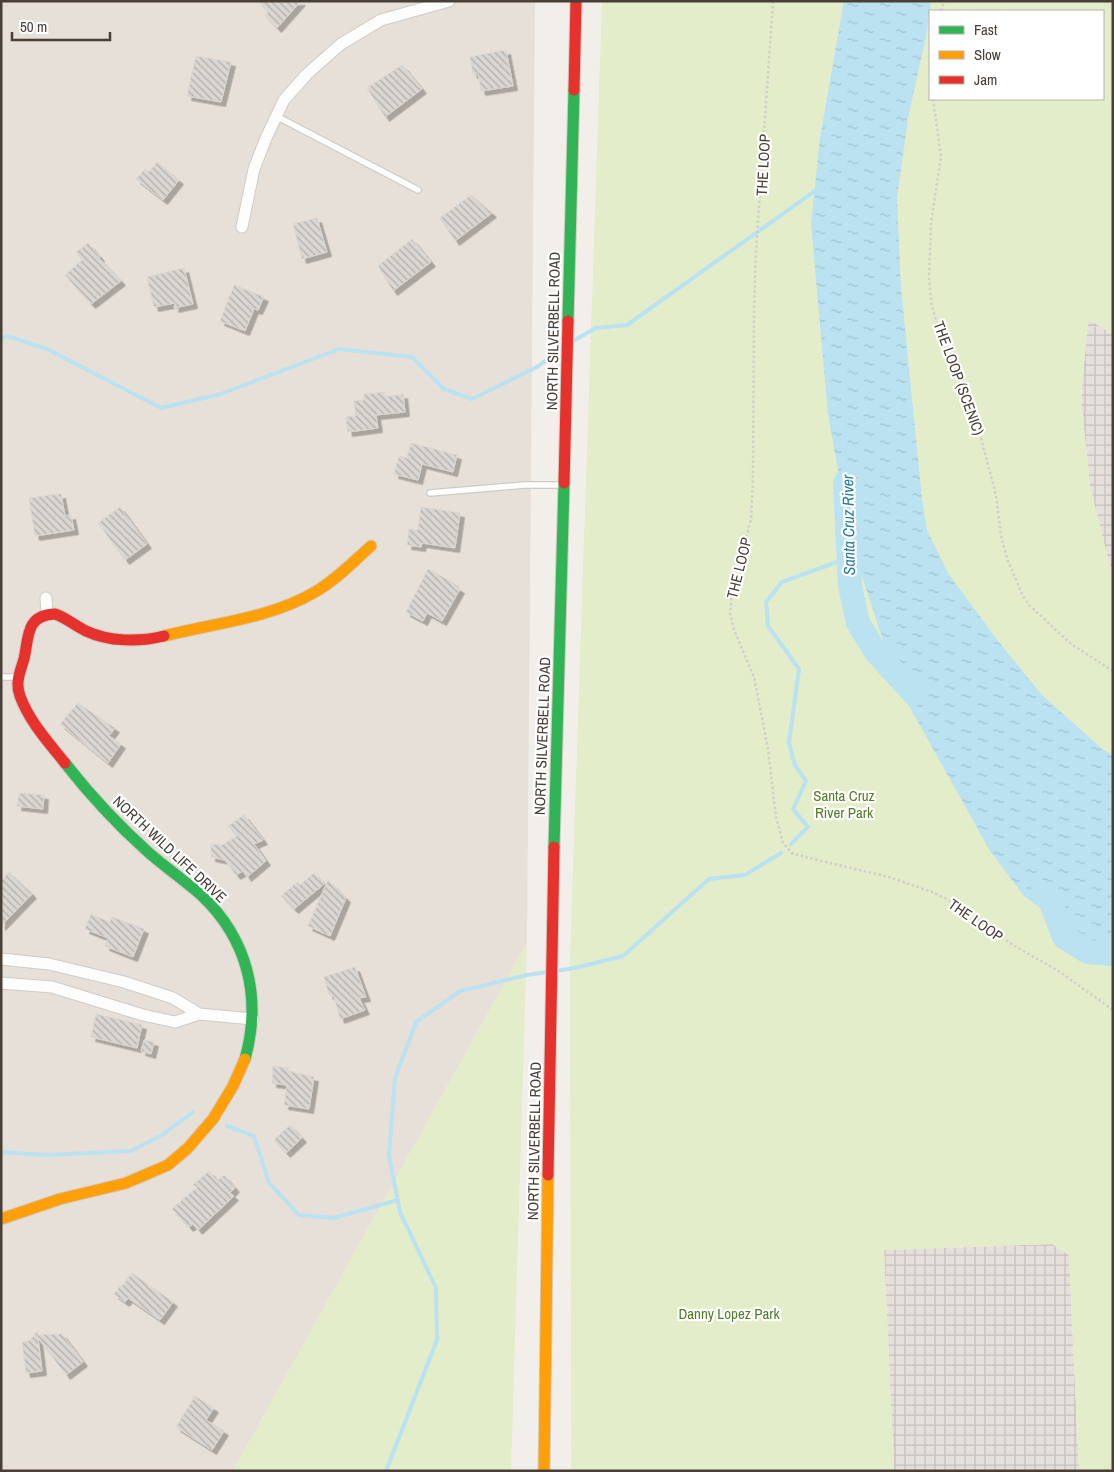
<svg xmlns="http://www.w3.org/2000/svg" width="1114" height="1472" viewBox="0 0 1114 1472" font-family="'Archivo Narrow',sans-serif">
<defs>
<pattern id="industrial-grid" width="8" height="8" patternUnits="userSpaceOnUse" patternTransform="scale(1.25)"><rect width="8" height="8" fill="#e5e0dc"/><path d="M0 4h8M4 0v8" fill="none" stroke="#c6c1bd"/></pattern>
<pattern id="water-ripples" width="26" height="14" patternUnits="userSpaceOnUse" patternTransform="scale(1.25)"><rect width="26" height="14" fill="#bae2f1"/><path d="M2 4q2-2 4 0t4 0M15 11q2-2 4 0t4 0" fill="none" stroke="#a1c3cf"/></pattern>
<pattern id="building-back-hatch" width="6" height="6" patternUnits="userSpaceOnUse" patternTransform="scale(1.25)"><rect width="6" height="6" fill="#dad6d2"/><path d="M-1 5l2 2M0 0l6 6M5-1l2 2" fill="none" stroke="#b3afab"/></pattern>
<filter id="shadow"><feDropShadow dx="4.5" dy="4.5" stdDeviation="0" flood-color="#0004"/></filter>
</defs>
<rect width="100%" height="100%" fill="#f2efeb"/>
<path fill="#e6e0d8" d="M1 1H535L527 943 233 1471H1Z"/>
<path fill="url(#industrial-grid)" d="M1088 319 1113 334V579L1090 486 1081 400Z
M1052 1244 1069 1255 1079 1471H894L884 1250Z"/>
<path fill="#e3edca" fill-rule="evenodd" d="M602 1H1113V334L1088 319 1081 400 1090 486 1113 579V1471H1079L1069 1255 1052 1244 884 1250 894 1471H571L570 958ZM930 11H1103V99H930Z
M527 943 511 1471H233Z"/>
<path fill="url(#water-ripples)" d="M844 1H931L926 37 909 113 897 197 901 288 922 499 927 530 948 573 998 641 1042 695 1100 747 1113 756V960L1076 935 1023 895 990 851 898 686 851 543 828 414 811 224 820 138Z"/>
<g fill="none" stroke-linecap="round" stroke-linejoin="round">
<path stroke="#bae2f1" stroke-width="4" d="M1 339 7 336 47 349 161 408 221 394 339 349 412 357 444 389 472 399 537 367 563 347
M573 341 596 328 627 325 819 188
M791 844 808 827 793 809 806 781 795 765 789 743 799 669 768 626 766 602 782 582 848 558
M555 971 575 968 623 956 709 879 745 875 781 853
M227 1126 254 1136 269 1183 299 1215 333 1218 398 1200
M1 1152 46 1155 131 1151 162 1135 193 1112
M386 1471 437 1340 436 1288 400 1212 389 1155 395 1078 416 1022 460 991 527 975 548 972"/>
<path stroke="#bae2f1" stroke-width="24" d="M845 483 850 586 858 623 876 652 914 694
M1043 892 1049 898 1064 937 1088 952 1113 954"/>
</g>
<path fill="url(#building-back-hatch)" stroke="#dad6d1" filter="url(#shadow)" d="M258 1H301L277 28 265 16 269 11Z
M506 50 513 86 481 91 478 73 473 74 470 57Z
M196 56 231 62 221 102 187 96Z
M402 65 422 89 385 117 367 88Z
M157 162 179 180 163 200 136 179 145 169 149 172Z
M471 195 492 213 455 241 440 218Z
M317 218 327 252 302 259 293 224Z
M412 239 431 262 393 291 378 266Z
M88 243 100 257 99 258 121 281 91 304 65 275 82 260 76 252Z
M184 268 193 304 174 308 175 303 154 307 147 277Z
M234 285 264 297 258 310 254 309 245 331 220 321Z
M384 392V397L403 394 405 412 376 415 378 428 348 432 346 417 356 416 354 401 364 400V394Z
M411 443 457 455 453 472 422 464 418 480 394 474 399 456 407 458Z
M61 494 65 516 71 515 74 530 35 536 29 498Z
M120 507 147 544 125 560 98 523Z
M421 507 460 513 455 548 422 543 421 547 407 545 409 529 418 530Z
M428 569 454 583 453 585 460 589 442 621 427 613 423 621 406 612Z
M78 703 115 728 109 736 121 744 108 763 60 724Z
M19 793 44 795 43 809 17 806Z
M244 815 263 840 254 844 266 861 247 877 243 871 236 875 225 860 211 857V844L222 845 237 836 228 826Z
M9 872 32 894 1 926V881Z
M314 873 324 884 294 909 281 896 297 882 300 885Z
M328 880 346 898 330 936 308 926Z
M91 914 110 922 112 917 144 929 133 957 105 946 108 938 85 929Z
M355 967 366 997 359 998 365 1010 340 1019 334 996 329 995 324 977Z
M96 1014 142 1025 137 1048 91 1037Z
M144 1040 154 1042 151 1054 141 1051Z
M273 1066 289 1068 287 1071 314 1077 309 1109 284 1105 287 1085 272 1083Z
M290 1125 302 1138 286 1153 274 1140Z
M209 1171 217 1181 224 1175 235 1188 230 1193 234 1196 198 1230 193 1224 189 1227 172 1209 197 1187 193 1185Z
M132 1273 173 1302 160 1320 128 1298 125 1302 114 1294 121 1285 122 1286Z
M37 1332 38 1335 62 1334 83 1362 66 1375 38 1338 42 1371 26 1373 22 1342 29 1341Z
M195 1396 214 1408 206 1420 224 1431 212 1450 176 1427Z"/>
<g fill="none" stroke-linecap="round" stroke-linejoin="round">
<defs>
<path id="lane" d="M276 116 418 190
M430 493 525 485H562
M1 677H16"/>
<path id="street" d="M242 227 254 169 266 138 284 100 307 74 341 44 381 20 449 1
M46 598 47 615
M1 959 49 964 124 982 173 998 199 1014
M1 983 52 987 143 1015 175 1022 199 1014 253 1019"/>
<path id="fast" d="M568 321 574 90
M65 763C90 795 118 825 148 852 165 867 184 880 201 895 248 939 262 998 245 1059
M554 847 564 483"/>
<path id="slow" d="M164 636C214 623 269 619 315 592 336 580 353 562 371 546
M1 1219 60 1199 126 1183 168 1165 188 1148 213 1119 233 1086 245 1059
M544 1471 548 1175"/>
<path id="jam" d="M574 90 576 1
M564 483 568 321
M65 763C49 743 29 721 20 696 15 683 20 672 24 659 29 638 25 615 55 614 67 618 75 626 86 631 109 642 140 642 164 636
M548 1175 554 847"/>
</defs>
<use href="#lane" stroke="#cfcbc7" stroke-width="8"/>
<use href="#street" stroke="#cfcbc7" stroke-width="13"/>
<use href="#fast" stroke="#d2cbc2" stroke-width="13"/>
<use href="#slow" stroke="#d2cbc2" stroke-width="13"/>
<use href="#jam" stroke="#d2cbc2" stroke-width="13"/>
<path stroke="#d2cfca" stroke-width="2.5" stroke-dasharray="2.5 2.5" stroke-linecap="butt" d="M773 1 756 250 754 310 753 477 751 519 732 594 730 613 734 630 754 677 768 749 776 817 783 843 792 853 809 858 889 877 932 892 955 903 1013 945 1060 972 1113 1010
M941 11 944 1
M933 99 941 156 931 223 929 277 931 302 943 346 965 387 974 412 996 495 1001 536 1008 561 1023 596 1029 605 1071 644 1113 671"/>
<use href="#lane" stroke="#fdfdfc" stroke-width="5.5"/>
<use href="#street" stroke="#fdfdfc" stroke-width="11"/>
<use href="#fast" stroke="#30b455" stroke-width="11"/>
<use href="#slow" stroke="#ff9f0a" stroke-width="11"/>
<use href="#jam" stroke="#e5322d" stroke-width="11"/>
</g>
<g text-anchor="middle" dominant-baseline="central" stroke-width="4.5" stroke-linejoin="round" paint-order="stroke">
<g font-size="15" fill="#483f36" stroke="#fff">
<text transform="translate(763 165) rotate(-87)">THE LOOP</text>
<text transform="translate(553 331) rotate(-89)">NORTH SILVERBELL ROAD</text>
<text transform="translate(959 378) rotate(70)">THE LOOP (SCENIC)</text>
<text transform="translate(739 568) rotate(-76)">THE LOOP</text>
<text transform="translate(542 736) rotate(-88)">NORTH SILVERBELL ROAD</text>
<text transform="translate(170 849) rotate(43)">NORTH WILD LIFE DRIVE</text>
<text transform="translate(976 920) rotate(35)">THE LOOP</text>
<text transform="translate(534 1141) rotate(-89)">NORTH SILVERBELL ROAD</text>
</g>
<g font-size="15" fill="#527e26" stroke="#fff">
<text x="844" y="795">Santa Cruz<tspan x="844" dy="17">River Park</tspan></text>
<text x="729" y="1313">Danny Lopez Park</text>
</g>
<g font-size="16" font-style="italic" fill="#267ba1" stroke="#fff">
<text transform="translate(848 525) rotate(-91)">Santa Cruz River</text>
</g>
</g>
<rect width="1114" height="1472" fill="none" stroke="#483f36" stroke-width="5"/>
<rect x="929" y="10" width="175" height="90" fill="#ffffff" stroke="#b6b2af"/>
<rect x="939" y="26" width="25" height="8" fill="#30b455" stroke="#b6b2af"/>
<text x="974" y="35" font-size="15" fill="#483f36">Fast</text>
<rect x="939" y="51" width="25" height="8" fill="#ff9f0a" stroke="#b6b2af"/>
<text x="974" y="60" font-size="15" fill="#483f36">Slow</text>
<rect x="939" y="76" width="25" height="8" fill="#e5322d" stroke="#b6b2af"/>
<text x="974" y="85" font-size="15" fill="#483f36">Jam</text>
<path d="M12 32v8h98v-8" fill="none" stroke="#483f36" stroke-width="2.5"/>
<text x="20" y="32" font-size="15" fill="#483f36" stroke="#ffffff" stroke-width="4" paint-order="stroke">50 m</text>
</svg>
